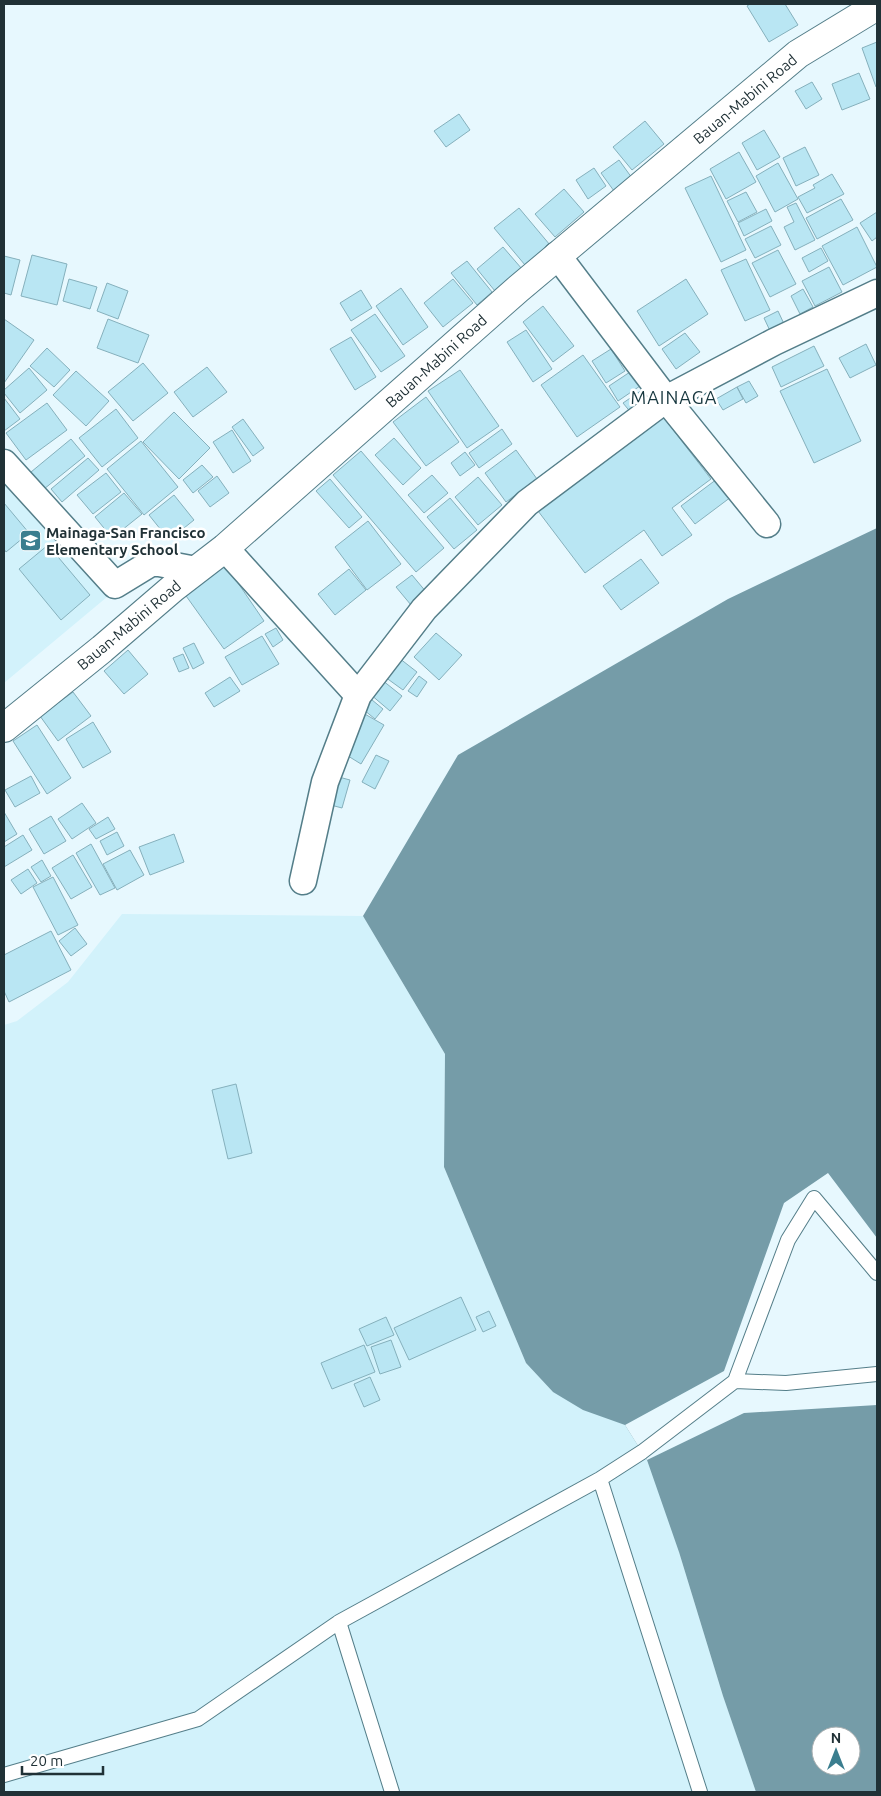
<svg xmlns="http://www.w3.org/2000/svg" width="881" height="1796" viewBox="0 0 881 1796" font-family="Ubuntu,sans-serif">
<rect width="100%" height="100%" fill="#e7f8fe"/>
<path fill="#d2f2fb" d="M4 485 107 597 4 683Z
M122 914 363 916 445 1054 444 1167 526 1363 553 1392 724 1371 679 1552 723 1696 756 1792H4V1025L17 1021 68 982Z"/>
<path fill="#759ca8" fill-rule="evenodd" d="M877 528V1792H756L723 1696 679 1552 647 1460 625 1425 583 1410 553 1392 526 1363 444 1167 445 1054 363 916 458 755 728 599ZM821 1736H851V1766H821Z"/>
<path fill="#e7f8fe" d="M828 1173 877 1238V1405L744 1413 647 1460 625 1425 724 1371 784 1203Z"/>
<path fill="#b9e6f3" stroke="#85b0bc" d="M750 4H785L798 25 769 42 747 6Z
M877 42V86L876 87 862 48Z
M859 73 870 99 842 110 832 84Z
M812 82 822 99 806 109 795 91Z
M459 114 470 130 446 147 434 131Z
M645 121 664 144 632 170 613 147Z
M764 130 780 157 757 170 742 143Z
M805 147 819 175 796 186 783 158Z
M739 152 756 182 726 199 710 169Z
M619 160 632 178 614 191 601 173Z
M778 163 798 199 775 212 756 176Z
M594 168 606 186 588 199 576 180Z
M832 174 844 194 807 213 798 197 815 188 813 185Z
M711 176 746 250 721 262 685 188Z
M564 189 584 212 555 237 535 214Z
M746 192 757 212 738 222 727 201Z
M841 199 853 220 817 239 806 218Z
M796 203 815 240 795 250 784 227 794 222 787 207Z
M519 208 550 245 525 265 494 228Z
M766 209 772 221 744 236 738 223Z
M877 212V237L872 241 860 223Z
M771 226 781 245 755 258 745 239Z
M857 227 877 267 843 285 822 246Z
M503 247 522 269 495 291 477 269Z
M821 248 828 261 809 272 802 258Z
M778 250 796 284 770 297 752 263Z
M32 255 67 264 57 305 21 296Z
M4 256 20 260 11 295 4 293Z
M746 259 770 310 745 321 721 270Z
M467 261 492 292 477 305 451 273Z
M829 267 842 292 815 306 802 281Z
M69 279 97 287 90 309 63 301Z
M453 279 473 303 443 327 424 303Z
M686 279 708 314 659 346 637 311Z
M107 283 128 291 118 319 97 311Z
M401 288 428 327 403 345 376 306Z
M803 289 813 307 800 314 791 296Z
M361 290 372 308 351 321 340 303Z
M543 306 574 346 553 362 523 322Z
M778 311 785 326 771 333 764 318Z
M375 314 405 356 381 372 351 330Z
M4 319 34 340 4 383Z
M108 319 149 335 138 363 97 348Z
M526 330 552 369 533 382 507 342Z
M685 333 700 352 676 369 662 349Z
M351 337 376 377 355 390 330 349Z
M866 344 876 365 850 378 839 358Z
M814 346 824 366 781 387 772 367Z
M47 348 70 370 54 387 30 366Z
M611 349 625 371 606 383 592 361Z
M583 355 620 407 577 437 541 385Z
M143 363 168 393 133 421 108 392Z
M207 367 227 392 193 417 174 392Z
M29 368 47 390 20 413 4 393V390Z
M827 369 861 441 814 463 780 391Z
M460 370 499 426 467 448 428 391Z
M76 371 109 401 86 426 53 395Z
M630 372 640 386 618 401 609 386Z
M749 381 758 396 746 403 737 387Z
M737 387 743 399 723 410 716 399Z
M642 390 650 402 632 414 623 403Z
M426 397 459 442 426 466 393 422Z
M4 398 20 419 4 431Z
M47 403 67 430 26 460 6 433Z
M116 409 138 438 102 467 79 438Z
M657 409 711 479 672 508 692 535 662 556 644 530 585 573 532 503Z
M174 412 210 448 179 479 143 442Z
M243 419 264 448 253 456 232 427Z
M502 429 512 444 479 468 469 453Z
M232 430 251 461 233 473 213 442Z
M394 438 421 468 403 485 375 455Z
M71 439 85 456 44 489 31 472Z
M141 441 178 487 144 515 107 469Z
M516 450 537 479 506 502 485 473Z
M361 451 444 548 416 572 333 475Z
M465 452 475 465 460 476 451 463Z
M88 458 99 470 62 502 51 489Z
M202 465 213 477 193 493 183 480Z
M106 473 121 492 93 514 77 495Z
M432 475 448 493 424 513 408 495Z
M217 476 229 493 210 507 198 491Z
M478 477 502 505 478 525 455 497Z
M330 479 362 517 349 528 316 491Z
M717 479 731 497 695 524 681 506Z
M124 493 142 514 112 538 95 517Z
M174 495 194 520 169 540 149 515Z
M450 498 477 530 454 549 427 517Z
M4 503 29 533 6 552 4 549Z
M368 521 401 564 367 590 335 547Z
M48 545 90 595 61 620 19 569Z
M641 559 659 583 621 610 603 586Z
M225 564 264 621 224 649 184 593Z
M349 569 366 590 335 615 318 594Z
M412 575 427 593 411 605 396 587Z
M276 628 283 640 273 647 265 634Z
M436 633 462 655 439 680 414 657Z
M262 636 279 664 242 685 225 657Z
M194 643 204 663 193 669 183 648Z
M128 650 148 674 124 694 104 671Z
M183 654 189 668 179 672 173 658Z
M399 658 417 672 403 690 385 677Z
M419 676 427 682 417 697 408 691Z
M230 677 240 691 214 707 205 693Z
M382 680 402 696 390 711 370 694Z
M73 692 91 716 58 741 40 716Z
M366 695 383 709 375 719 358 705Z
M363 713 384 725 361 764 340 751Z
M93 722 111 752 83 768 66 739Z
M37 725 71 778 47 794 13 741Z
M376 755 389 761 375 789 362 782Z
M31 776 40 793 15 807 5 790Z
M335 776 350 780 342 808 327 804Z
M82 803 96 823 72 839 58 819Z
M4 812 17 834 4 842Z
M51 816 66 841 44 854 29 829Z
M108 817 115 829 96 839 89 829Z
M117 832 124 846 107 855 100 841Z
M174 834 184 862 150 875 139 847Z
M23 835 32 850 4 867V847Z
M91 844 115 888 100 895 76 853Z
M130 850 144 875 117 890 103 864Z
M73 855 92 887 71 899 52 868Z
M42 860 51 876 41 882 31 867Z
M28 869 37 883 21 894 11 880Z
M53 877 78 925 58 935 33 887Z
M75 928 87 944 71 956 59 941Z
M51 931 71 970 9 1002 4 991V955Z
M236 1084 252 1153 228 1159 212 1090Z
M461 1297 476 1330 409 1360 394 1328Z
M489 1311 496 1326 483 1332 476 1317Z
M386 1317 394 1335 367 1346 359 1329Z
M391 1340 401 1367 380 1374 371 1347Z
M364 1345 375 1372 332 1389 321 1363Z
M370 1377 380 1400 364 1407 354 1384Z"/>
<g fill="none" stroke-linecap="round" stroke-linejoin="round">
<defs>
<path id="service" d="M735 1381 786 1383 877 1374
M600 1479 700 1792
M4 1775 198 1719 339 1622
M392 1792 339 1622 600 1479 642 1452 735 1381 788 1240 814 1198 877 1273"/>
<path id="minor" d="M557 255 666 399 767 524
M4 463 115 585 151 563H159L196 570
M225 548 358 695
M303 881 325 782 358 695 424 609 527 503 666 399 774 342 877 293"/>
<path id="secondary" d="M4 728 102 649 173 588 225 548 518 289 798 54 877 6"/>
</defs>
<use href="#service" stroke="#547e89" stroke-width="16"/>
<use href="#minor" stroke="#547e89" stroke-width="29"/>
<use href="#secondary" stroke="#547e89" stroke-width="30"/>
<use href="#service" stroke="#fff" stroke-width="14"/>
<use href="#minor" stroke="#fff" stroke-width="26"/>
<use href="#secondary" stroke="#fff" stroke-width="28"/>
</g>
<defs>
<symbol id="school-square" viewBox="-11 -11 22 22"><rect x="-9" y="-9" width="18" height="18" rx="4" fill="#3b7e8f" stroke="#fff"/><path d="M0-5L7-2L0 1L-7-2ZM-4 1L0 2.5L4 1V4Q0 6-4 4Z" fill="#fff"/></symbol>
</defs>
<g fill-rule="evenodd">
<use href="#school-square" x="18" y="528" width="25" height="25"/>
</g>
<g text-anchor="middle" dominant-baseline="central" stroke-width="5" stroke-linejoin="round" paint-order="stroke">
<g font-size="15" fill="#203136" stroke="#fff">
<text transform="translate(745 99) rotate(-40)">Bauan-Mabini Road</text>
<text transform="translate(436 361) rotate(-42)">Bauan-Mabini Road</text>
<text transform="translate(129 625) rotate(-40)">Bauan-Mabini Road</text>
</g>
<g font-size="15" font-weight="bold" fill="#203136" stroke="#fff" text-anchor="start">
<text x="46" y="532">Mainaga-San Francisco<tspan x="46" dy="17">Elementary School</tspan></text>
</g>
<g font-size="18" letter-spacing="1" fill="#16363e" stroke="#fff">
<text x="674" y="397">MAINAGA</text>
</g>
</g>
<rect width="881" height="1796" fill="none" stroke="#203136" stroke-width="10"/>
<g transform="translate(836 1751)"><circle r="24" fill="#ffffff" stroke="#a6adaf"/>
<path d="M0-4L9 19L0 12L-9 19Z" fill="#3b7e8f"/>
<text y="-8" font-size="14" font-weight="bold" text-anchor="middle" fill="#203136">N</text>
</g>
<path d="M22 1766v8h81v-8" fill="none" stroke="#203136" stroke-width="2.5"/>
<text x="30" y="1766" font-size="15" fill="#203136" stroke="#ffffff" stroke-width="4" paint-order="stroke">20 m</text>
</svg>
